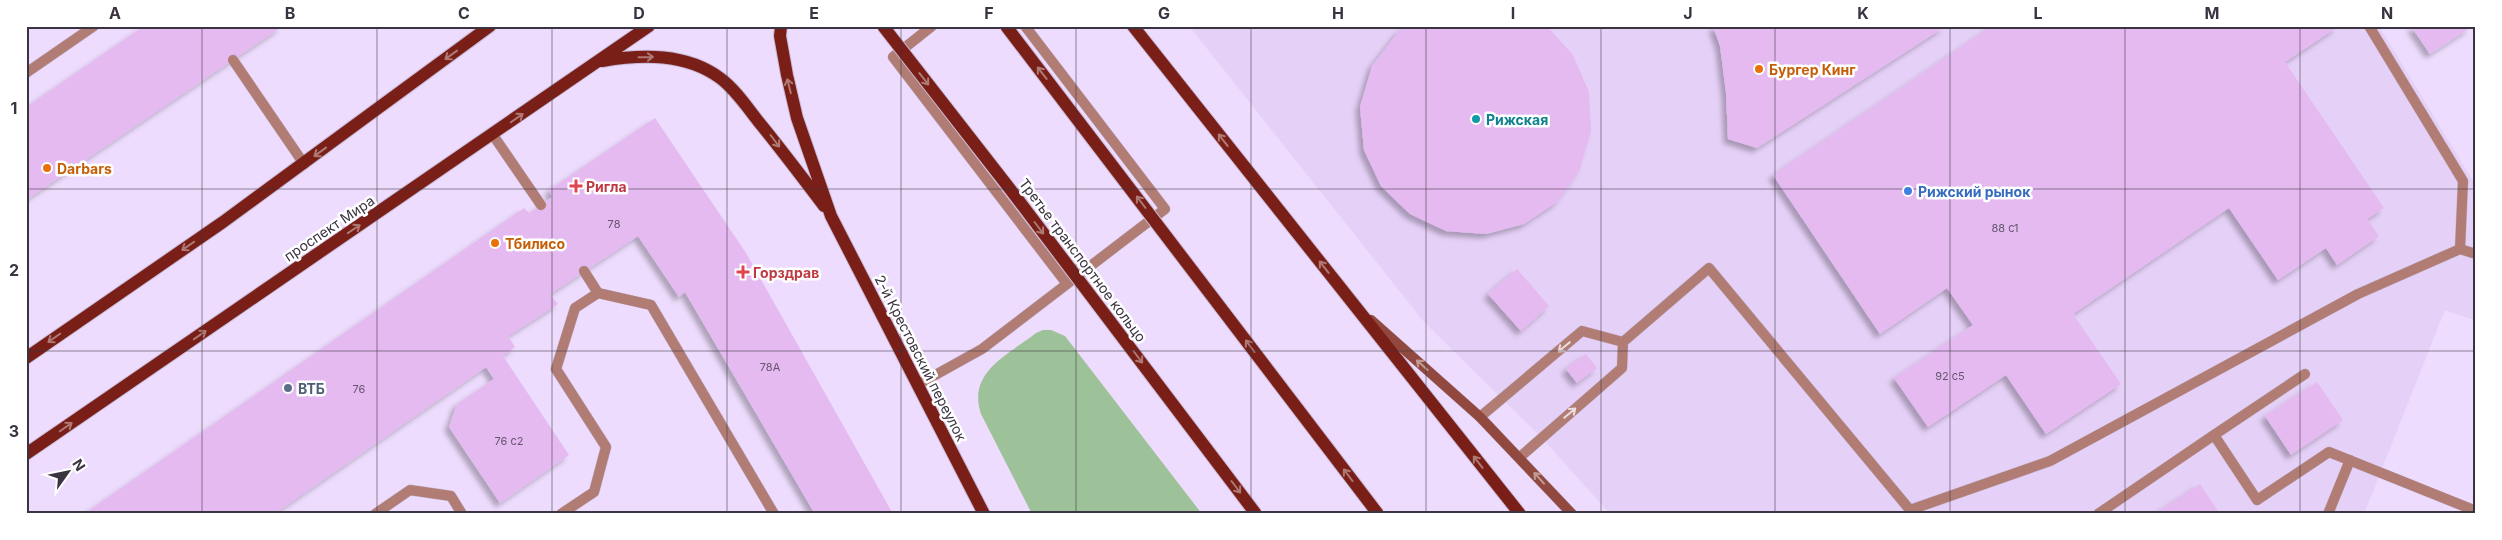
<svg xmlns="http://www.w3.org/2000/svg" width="2502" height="540" viewBox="0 0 2502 540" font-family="Inter,sans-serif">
<defs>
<filter id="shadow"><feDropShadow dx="-4.5" dy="4.5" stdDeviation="2.5" flood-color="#0004"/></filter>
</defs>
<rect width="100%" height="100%" fill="#eddcfd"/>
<path fill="#e5d0f7" d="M1189 26H2379L2476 186V321L2445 310 2364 514H1610L1542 438 1424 322Z"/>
<path fill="#9dc299" d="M1043 330H1051L1065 336 1202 514H1032L981 414C967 372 1008 355 1036 333Z"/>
<path fill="#e4baf0" filter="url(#shadow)" d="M144 26H283L26 200V107Z
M1407 26H1547L1573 55 1589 92 1591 131 1580 169 1557 202 1524 224 1486 234 1446 231 1410 214 1381 186 1364 150 1360 107 1372 66 1399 31Z
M1713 26H1946L1757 148 1728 139 1726 93 1720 46Z
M1992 26H2339L2285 62 2384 208 2367 219 2379 236 2337 265 2326 248 2278 280 2229 208 2073 314 2121 384 2046 434 2006 375 1928 427 1894 378 1973 325 1947 288 1880 334 1773 175Z
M2411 26H2469L2470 28 2430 54Z
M655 118 746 253 893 514H815L685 292 679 297 638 236 550 294 558 304 508 336 515 347 503 356 569 455 500 503 449 427 457 404 494 379 486 367 274 514H84L524 208 529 213 541 205 552 197 549 190Z
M1517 269 1549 306 1521 331 1488 294Z
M1586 354 1597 368 1577 383 1566 369Z
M2317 382 2343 420 2291 455 2265 416Z
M2200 484 2220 514H2155Z"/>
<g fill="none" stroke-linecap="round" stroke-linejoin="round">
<defs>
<path id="service" d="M932 26 893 57 1067 284
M2369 26 2463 181 2460 249
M233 60 304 164
M26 73 94 26
M493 135 541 205
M584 271 598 293 651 305 774 514
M2305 374 2214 435 2257 500 2329 452 2476 511
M919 384 982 349 1165 209 1025 26
M1480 417 1582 331 1623 342
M1520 457 1622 368 1623 342 1709 268 1910 510 2050 461 2358 294 2460 249 2476 254
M375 514 410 490 451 496 462 514
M561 514 594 492 606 447 556 369 575 308 598 293
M2098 514 2214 435
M2328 514 2350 460"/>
<path id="secondary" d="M1371 320 1480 417 1572 514"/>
<path id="primary" d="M781 26 780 36 787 75 797 118 831 216 984 514
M1133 26 1520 514
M602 61C642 54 686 53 720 78 735 89 747 107 758 121 781 149 802 177 824 206
M26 358 223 222 490 26
M26 454 649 26"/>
</defs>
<use href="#service" stroke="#c9bad7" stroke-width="11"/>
<use href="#secondary" stroke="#c9bad7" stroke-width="11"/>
<use href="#primary" stroke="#c9bad7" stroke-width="14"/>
<use href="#service" stroke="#b07c74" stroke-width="10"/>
<use href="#secondary" stroke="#91493f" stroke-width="10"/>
<use href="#primary" stroke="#791f18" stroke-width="12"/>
<defs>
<path id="primary-bridge" d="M883 26 1010 189 1256 514
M1006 26 1378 514"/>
</defs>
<use href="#primary-bridge" stroke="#c9bad7" stroke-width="14" stroke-linecap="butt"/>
<use href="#primary-bridge" stroke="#791f18" stroke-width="12"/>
</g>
<defs><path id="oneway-shaft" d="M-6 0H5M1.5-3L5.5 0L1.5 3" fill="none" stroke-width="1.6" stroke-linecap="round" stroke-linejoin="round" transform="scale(1.25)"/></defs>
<g stroke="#af7974">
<use href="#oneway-shaft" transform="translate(451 55) rotate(144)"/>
<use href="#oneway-shaft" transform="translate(646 57) rotate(-1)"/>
<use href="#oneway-shaft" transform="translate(1042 73) rotate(-128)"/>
<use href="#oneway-shaft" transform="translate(924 79) rotate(52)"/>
<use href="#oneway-shaft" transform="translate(789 86) rotate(-104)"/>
<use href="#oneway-shaft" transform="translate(517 118) rotate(-35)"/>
<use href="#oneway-shaft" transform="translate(1223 140) rotate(-128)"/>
<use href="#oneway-shaft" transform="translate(775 141) rotate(53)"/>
<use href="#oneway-shaft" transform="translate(320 152) rotate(144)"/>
<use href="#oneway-shaft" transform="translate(1141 202) rotate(-127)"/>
<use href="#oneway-shaft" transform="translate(1039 228) rotate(53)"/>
<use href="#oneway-shaft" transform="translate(354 229) rotate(-34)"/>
<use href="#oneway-shaft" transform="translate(188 246) rotate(145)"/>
<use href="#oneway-shaft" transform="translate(1324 267) rotate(-128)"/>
<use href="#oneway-shaft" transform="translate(200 335) rotate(-35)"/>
<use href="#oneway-shaft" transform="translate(54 338) rotate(145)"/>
<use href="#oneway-shaft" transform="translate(1250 346) rotate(-127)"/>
<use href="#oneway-shaft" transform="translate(1138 357) rotate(53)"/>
<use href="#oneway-shaft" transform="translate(66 427) rotate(-35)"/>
<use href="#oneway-shaft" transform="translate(1478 462) rotate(-128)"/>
<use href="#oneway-shaft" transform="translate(1348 475) rotate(-127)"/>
<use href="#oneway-shaft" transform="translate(1236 487) rotate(53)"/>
</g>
<g stroke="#ebdedc">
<use href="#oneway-shaft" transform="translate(1564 347) rotate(140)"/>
<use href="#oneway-shaft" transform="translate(1570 413) rotate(-40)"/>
</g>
<g stroke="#c29b95">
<use href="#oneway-shaft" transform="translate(1422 365) rotate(-138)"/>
<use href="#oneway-shaft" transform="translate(1539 478) rotate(-132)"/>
</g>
<path fill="none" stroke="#3a3340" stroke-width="1" stroke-opacity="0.55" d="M202 26V514M377 26V514M552 26V514M727 26V514M901 26V514M1076 26V514M1251 26V514M1426 26V514M1601 26V514M1775 26V514M1950 26V514M2125 26V514M2300 26V514M26 189H2476M26 351H2476"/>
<g fill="#e8710a" stroke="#fff" stroke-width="2">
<circle cx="1759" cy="69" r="5"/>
<circle cx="47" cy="168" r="5"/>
<circle cx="495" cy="243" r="5"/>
</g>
<circle fill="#0f9aa8" stroke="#fff" stroke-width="2" cx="1476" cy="119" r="5"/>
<g fill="#e0444e" stroke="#fff" stroke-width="2">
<path d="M573.5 178.5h5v5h5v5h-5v5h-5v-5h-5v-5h5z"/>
<path d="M740.5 264.5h5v5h5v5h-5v5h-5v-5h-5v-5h5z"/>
</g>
<circle fill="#3f7fe0" stroke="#fff" stroke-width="2" cx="1908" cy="191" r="5"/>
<circle fill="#5c6f8a" stroke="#fff" stroke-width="2" cx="288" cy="388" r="5"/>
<g text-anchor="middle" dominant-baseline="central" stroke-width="5" stroke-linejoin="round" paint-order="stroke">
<g font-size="11" fill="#64556c">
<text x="614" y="224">78</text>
<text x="2005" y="228">88 с1</text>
<text x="770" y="367">78А</text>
<text x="1950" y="376">92 с5</text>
<text x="359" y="389">76</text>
<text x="509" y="441">76 с2</text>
</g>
<g font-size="14" font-weight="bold" fill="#c56008" stroke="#fff" text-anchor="start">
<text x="1769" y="69">Бургер Кинг</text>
<text x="57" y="168">Darbars</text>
<text x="505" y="243">Тбилисо</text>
</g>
<g font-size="14" font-weight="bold" fill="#0d838f" stroke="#fff" text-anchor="start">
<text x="1486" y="119">Рижская</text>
</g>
<g font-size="14" font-weight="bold" fill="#be3a42" stroke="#fff" text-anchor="start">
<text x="586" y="186">Ригла</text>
<text x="753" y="272">Горздрав</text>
</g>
<g font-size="14" font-weight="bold" fill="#366cbe" stroke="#fff" text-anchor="start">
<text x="1918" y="191">Рижский рынок</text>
</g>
<g font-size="14" fill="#3a3340" stroke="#fff">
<text transform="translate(329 228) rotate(-34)">проспект Мира</text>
<text transform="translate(1083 260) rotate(53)">Третье транспортное кольцо</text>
<text transform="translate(921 358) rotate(63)">2-й Крестовский переулок</text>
</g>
<g font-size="14" font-weight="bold" fill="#4e5e75" stroke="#fff" text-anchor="start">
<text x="298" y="388">ВТБ</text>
</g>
</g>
<rect width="2502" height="540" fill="none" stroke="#ffffff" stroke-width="55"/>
<g transform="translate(68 472) rotate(57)" stroke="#ffffff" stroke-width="4" paint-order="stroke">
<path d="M0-4L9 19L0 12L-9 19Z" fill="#3a3340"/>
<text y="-8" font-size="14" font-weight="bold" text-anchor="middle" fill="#3a3340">N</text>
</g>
<rect x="28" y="28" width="2446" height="484" fill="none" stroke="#3a3340" stroke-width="2"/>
<g font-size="16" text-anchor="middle" font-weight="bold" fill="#3a3340">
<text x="115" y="19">A</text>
<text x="290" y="19">B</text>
<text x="464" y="19">C</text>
<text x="639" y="19">D</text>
<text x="814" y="19">E</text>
<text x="989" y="19">F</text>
<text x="1164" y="19">G</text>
<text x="1338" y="19">H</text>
<text x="1513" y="19">I</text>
<text x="1688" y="19">J</text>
<text x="1863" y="19">K</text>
<text x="2038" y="19">L</text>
<text x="2212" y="19">M</text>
<text x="2387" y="19">N</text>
<text x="14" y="114">1</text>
<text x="14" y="276">2</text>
<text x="14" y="437">3</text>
</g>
</svg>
